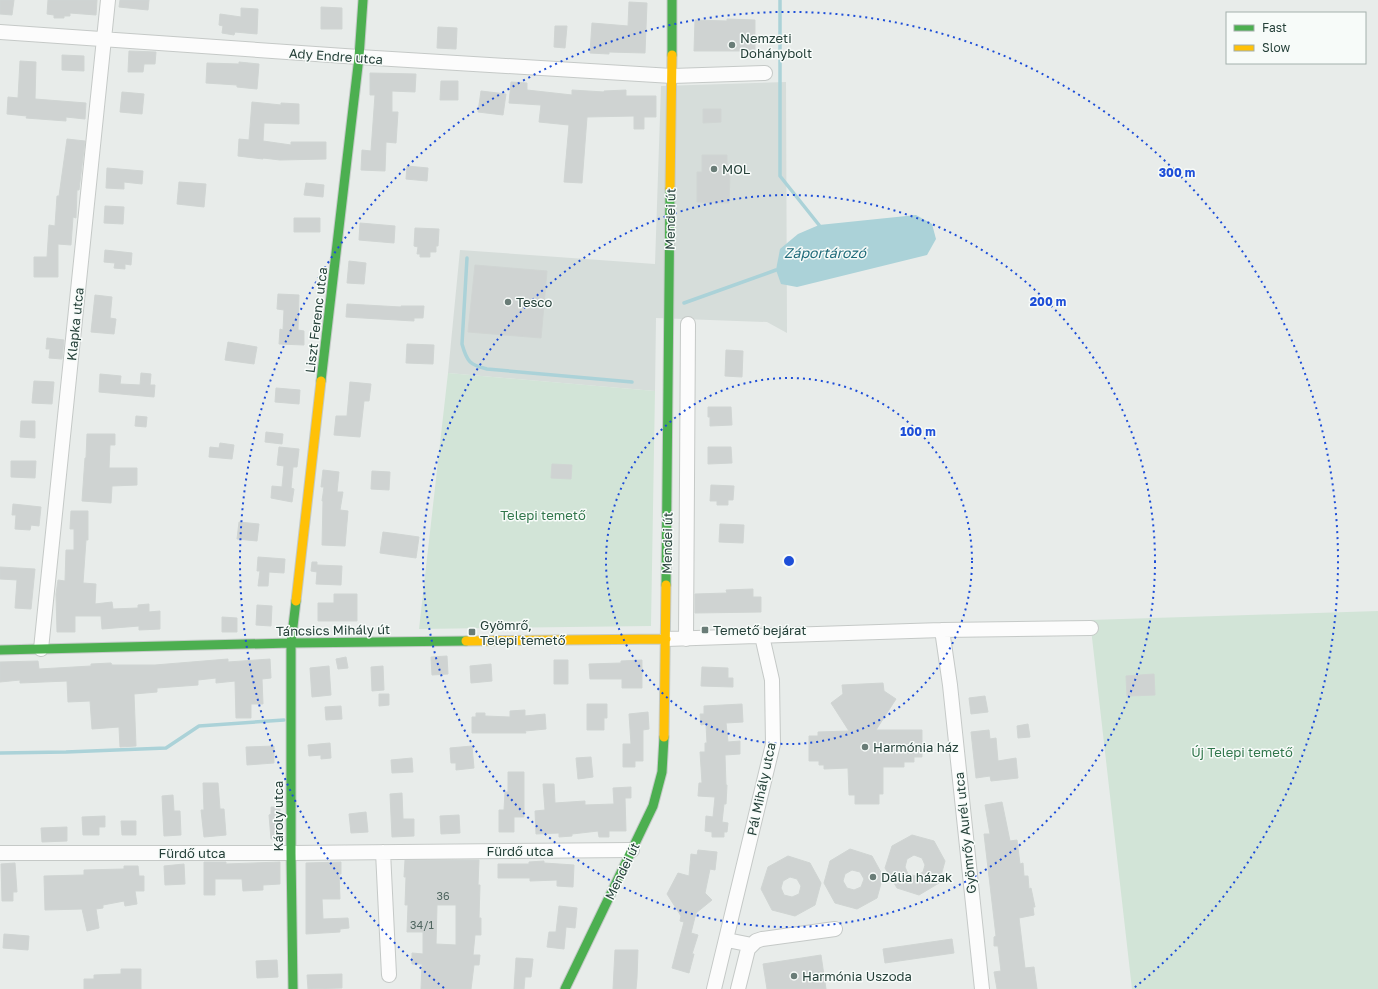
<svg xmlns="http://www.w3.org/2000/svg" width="1378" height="989" viewBox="0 0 1378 989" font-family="'Golos Text',sans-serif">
<rect width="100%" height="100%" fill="#e8ecea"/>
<path fill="#d6ddda" d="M786 82 787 333 767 322 656 318 655 391 448 373 460 250 655 264 661 86Z"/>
<path fill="#d2e4d7" d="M448 373 655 391 651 626 419 629Z
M1378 611V989H1132L1090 620Z"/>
<path fill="#abd2d8" d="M916 215 932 224 936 239 927 255 797 287 781 284 776 270 780 249 798 234 819 225Z"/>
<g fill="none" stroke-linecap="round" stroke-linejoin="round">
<path stroke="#abd2d8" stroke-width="3.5" d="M780 0V176L819 225
M467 258 462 344C467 362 470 365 487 369L632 382
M684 303 776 270
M0 753 66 752 166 748 199 726 284 720"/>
</g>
<path fill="#cfd3d2" stroke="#d0d5d3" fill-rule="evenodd" d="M0 0H14L12 15 0 14Z
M48 0H97L96 15 70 13V16H64V18H54V15L47 14Z
M120 0H149L148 10 119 7Z
M629 2 647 3 645 53 609 52V54L590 53 592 23 628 26Z
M321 7 342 8V29H321Z
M241 8 258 9 257 34 235 32 234 35 222 33 223 26 219 25 220 14 241 17Z
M727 19 755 20V51H694L695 20 727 21Z
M555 26H567L565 48 554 47Z
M438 27 457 28 456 49 437 48Z
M129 51 156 52 155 64H144L143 72H128Z
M62 55 84 56V71L62 70Z
M20 61 36 62 35 99 86 103 85 119 66 117V121L26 118 27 116 7 114 8 97 18 98Z
M239 62 259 64 257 89 237 87V85L206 83 207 63 239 64Z
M370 73 416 74 415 92 392 91V112H398L396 143 386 142 385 171 361 170 362 150 371 151 375 95H370Z
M441 81H458V100H440Z
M511 82 527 83V90L572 95V90L604 92V91L626 90V96H656V117H644V129H634V116L587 117 582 183 564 182 569 125 539 122 541 105 509 103Z
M481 91 506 94 503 115 478 112Z
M122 92 144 94 142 114 120 112Z
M252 102 281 105V103L299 104V124L264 123 263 141 291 145V142H326V159L280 160 263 158V159L238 156 239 139 249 140Z
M703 109H721V122L703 123Z
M67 139 85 141 79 190H77L76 218 73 217 71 245 58 244V277H34V257H47L49 225 55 226 57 196H59Z
M702 155H727V172L730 173 729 203 697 202V172H702Z
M407 166 428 168 427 181 406 179Z
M107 168 143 171 142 184 124 182V189L106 188Z
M179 182 206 184 204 207 177 204Z
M306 183 324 185 323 197 304 195Z
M105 206 124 207 123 224 104 223Z
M294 218H320V232H294Z
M360 223 395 226 394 243 359 240Z
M415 228 439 229 438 246H436V252H430V257H420V254H417L418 247 414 246Z
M105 250 132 253 131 265 125 264V269L114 268 115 263 104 262Z
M349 261 366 263 364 284 347 283Z
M475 265 547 271 541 338 468 332Z
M278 294 299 295 298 330 304 331V345L279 344 280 329 283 330 284 310 277 309Z
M95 295 112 297 110 318 116 319 114 334 91 332Z
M347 304 401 307V306H424L423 318H414V321L346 317Z
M47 338 64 340 62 359 49 358 50 349H46Z
M228 342 257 347 254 364 225 360Z
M407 344 434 345 433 364 406 363Z
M726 350 743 351 742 377 725 376Z
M141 373 151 374 150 385H155L154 397 99 392 100 374 121 376 120 384 140 385Z
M34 381 54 382 52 404 32 403Z
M350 382 371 384 369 401H364L360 437 334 435 336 416H347Z
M276 388 300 390 299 404 275 402Z
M708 407H731L732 425 710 426V417H708Z
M136 416 147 417 146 427 135 426Z
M21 421H35V438L20 437Z
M266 432 283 434 282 444 265 442Z
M87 434H115V445H110L109 468H137V485L112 486 111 503 82 501 85 458H86Z
M220 443 234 445 232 459 209 457 210 447 219 448Z
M279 447 299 449 297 467H293L291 488 294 489 292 502 271 498 272 486 282 487 284 466 277 465Z
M708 447H731L732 463 708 464Z
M11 461H36L35 478 11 477Z
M552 464 572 465 571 479 551 478Z
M323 470 339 472 337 492H343L340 510 348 511 345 546 322 545 323 501H322L324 487H321Z
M372 471 390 472 389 490 371 489Z
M711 485 734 486 733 500H728V505H717V501H710Z
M13 504 41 507 39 526 31 525 30 530 15 529 16 515H12Z
M71 511H88V540H86L83 583 96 584 95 604 112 602 113 609 138 608V605L149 604V612L160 611V629L139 630V626L102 629 101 616H75V632H57L56 594 58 580 65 581 66 550H74V529H70Z
M239 522 259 524 257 541 237 539Z
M720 524 744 525 743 543 719 542Z
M383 532 419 537 416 558 380 553Z
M258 557 285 559 284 573 269 572 268 586H258L260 571H257Z
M312 562H317V566V565L342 566 341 585 316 584 317 572 311 571Z
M0 567 35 569 31 609 15 608 17 580 0 579Z
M753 589V597H761V612L695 613V594L727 593 726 590Z
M334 594H357V621H318V603H334Z
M257 605 272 606 271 626 256 625Z
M222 617 237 618V632H222Z
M447 656 448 674 432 675 431 657Z
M346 657 348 668 338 669 336 659Z
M228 659V662L270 659 271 678 262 679 263 704H251V718H236L235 681 216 683V678L198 680V685L157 688V692L134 694 136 746 120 747 119 727 92 729 90 701 68 702 67 681 20 683V680L0 682V662L38 661 39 669 91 666V664L111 663 112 665H155Z
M554 660H568V684H554Z
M642 660V688H622V679H590L589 664 621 663V661Z
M491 664 492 681 471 683 470 666Z
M329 666 331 695 312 697 310 668Z
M383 666 384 690 372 691 371 667Z
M702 667 728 668V678H733V687L701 686Z
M1154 674 1155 695 1127 696 1126 676Z
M883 683 884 691 896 699 876 730H922V757H914V762H904V767H883V794H879V804H855V795H849L848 768 824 769V765H819V761H809V736H818V732L849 731 831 703 843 694 842 685Z
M379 694H389V705L379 706Z
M985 696 988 712 971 714 969 698Z
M587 704H607V718H604V730H587Z
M742 704 743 722 726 723 728 742 740 741V754L725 755 726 785H727L726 804H724L722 822 728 823 727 832H724V837H712V832L705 831 706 816 713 817 715 797 698 796 699 783H702L700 752H705V743H707L706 724 701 725 700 714H704V706Z
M341 706 342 719 326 720 325 707Z
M525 710V716L545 714 546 729 525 731 526 733H472V717H476V713H485V716L510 717V711Z
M648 712 649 729 643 730V761H635V767H623V744H631L629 714Z
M1028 724 1030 737 1018 738 1017 726Z
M989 730 990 739 996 738 998 761 1016 758 1018 778 991 781 990 776 976 778 971 732Z
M330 743 331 758 321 759V755L309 756 308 745Z
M274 746V763L247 765 246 747Z
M472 746 474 768 456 770V763H451L450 748Z
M591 757 593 777 578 779 576 758Z
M412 758 413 772 392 773 391 760Z
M508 772H524V817H514V832H499V810H504L505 792H508Z
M203 783H218L220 809H224L226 835 204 837 201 810H204Z
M543 784H554L555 803 585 801V805L614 804 613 788 631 787V798H625L626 831H609V837H599L598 831 572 834V836L559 837V833L536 834 535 811 545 810Z
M402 793 403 819H414V836L392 837 390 794Z
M173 795 174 811H180L181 835 164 836 162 796Z
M1002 802 1010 841 1017 840 1020 864 1023 863 1024 876H1028L1029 889 1031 888 1035 907H1033L1034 915 1019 918 1025 968 1034 967 1037 989H997L994 972 1001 971 998 946H994V937L996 936 984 834H990L985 805Z
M271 807H280V838L271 839 269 815 271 814Z
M366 812 368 832 351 833 349 814Z
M459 815 460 833 441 834 440 816Z
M105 816V827H99V835H83L82 817Z
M121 821H136V835H122Z
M67 827V841L42 842 41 828Z
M912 835 934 841 945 861 939 883 919 895 897 888 885 868 892 846ZM914 855 922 858 925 865 923 872 916 876 908 874 905 867 907 859Z
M850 849 872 856 883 876 877 898 857 909 835 903 824 883 830 861ZM852 870 860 872 864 879 861 887 854 890 847 888 843 881 845 874Z
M698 850 717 852 715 870 710 869 705 893 712 900 696 913 691 933 698 935 692 954H694L689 973 672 968 684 922 680 921 681 916 667 894 678 873 689 876 691 854 697 855Z
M788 856 810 863 821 883 815 905 795 916 772 910 761 889 768 867ZM790 877 797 879 801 886 799 894 792 897 784 895 781 888 783 881Z
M405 860H479L478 885H480L479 918H481V935H475L473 955H480L479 965H474L471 989H421L422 964H412V953L423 954V932H407L408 905H405L406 877H404ZM437 905H456V945L436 944Z
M544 861V863L574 865 573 887 557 886V880L530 881V878H498V864H529V862Z
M204 862H226V864L280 862V884L263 885V890L243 891 242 879H215V895H204Z
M341 862V874H339L340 899H322L323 919 348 918 349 928 340 929V932L306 934V863Z
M15 863 17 892H13V901H2L1 864Z
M184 864 185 884 165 885 164 866Z
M124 866H138L139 876H144V891H135L137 904 125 906 124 901 103 905V908L96 909 99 928 87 931 82 909 45 910 44 876 84 875V870L124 869Z
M559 906 577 908 575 928 566 927 564 949 547 947 549 932H556Z
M4 934 29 936 28 950 3 948Z
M952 939 954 953 885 963 883 949Z
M615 950H638L637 978 636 989H613Z
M821 955 826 989H767L763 964Z
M516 958 533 959 531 977H525L524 989H514Z
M277 960 278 977 257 978 256 961Z
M121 969H141V989H84V979H94V975L121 974Z
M342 974V988L308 989 307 975Z"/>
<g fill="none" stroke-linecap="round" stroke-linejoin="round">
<defs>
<path id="street" d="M0 32 359 57 672 76 765 73
M942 630 950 685 982 989
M666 639 942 630 1091 628
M686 639 688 324
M41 649 108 0
M383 852 389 975
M0 853H291L632 850
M727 940 752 945 756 941 762 939 835 929
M714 989 773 744 772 680 762 636
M738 989 748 949 752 945"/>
<path id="fast" d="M672 0V55
M321 381 359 57 363 0
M666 585 670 189
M0 650 291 643 466 641
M293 989 291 853V643L296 601
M565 989 653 806 662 772 664 737"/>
<path id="slow" d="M670 189 672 55
M296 601 321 381
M466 641 666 639
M664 737 666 585"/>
</defs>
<use href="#street" stroke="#c5c9c7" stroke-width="16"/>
<use href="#fast" stroke="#c4cac7" stroke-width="11"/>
<use href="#slow" stroke="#c4cac7" stroke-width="11"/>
<use href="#street" stroke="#fcfcfc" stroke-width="14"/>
<use href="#fast" stroke="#4caf50" stroke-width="9"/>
<use href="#slow" stroke="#ffc107" stroke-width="9"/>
</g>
<g fill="none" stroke="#1d4ed8" stroke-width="2" stroke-dasharray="2 4">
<circle cx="789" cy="561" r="183"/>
<circle cx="789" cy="561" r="366"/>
<path d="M444 988A549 549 0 1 1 1134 988"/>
</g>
<g fill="#697c77" stroke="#f7fbf9" stroke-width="1.5">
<circle cx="732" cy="45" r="4"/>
<circle cx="714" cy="169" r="4"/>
<circle cx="508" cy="302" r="4"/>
<rect x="701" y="626" width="8" height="8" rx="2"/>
<rect x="468" y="628" width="8" height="8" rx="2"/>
<circle cx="865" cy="747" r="4"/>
<circle cx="873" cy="877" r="4"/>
<circle cx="794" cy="976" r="4"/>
</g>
<g text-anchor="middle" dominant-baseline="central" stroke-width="3" stroke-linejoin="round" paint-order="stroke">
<g font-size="11" fill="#506660">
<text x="443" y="895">36</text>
<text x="422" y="924">34/1</text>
</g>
<g font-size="13" fill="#254039" stroke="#f7fbf9" text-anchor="start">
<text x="740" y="38">Nemzeti<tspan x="740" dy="15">Dohánybolt</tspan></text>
<text x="722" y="169">MOL</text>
<text x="516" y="302">Tesco</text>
<text x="480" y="625">Gyömrő,<tspan x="480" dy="15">Telepi temető</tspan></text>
<text x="713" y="630">Temető bejárat</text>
<text x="873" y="747">Harmónia ház</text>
<text x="881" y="877">Dália házak</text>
<text x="802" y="976">Harmónia Uszoda</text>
</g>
<g font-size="13" fill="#254039" stroke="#f7fbf9">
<text transform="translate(336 56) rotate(4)">Ady Endre utca</text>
<text transform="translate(670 219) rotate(-89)">Mendei út</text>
<text transform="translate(316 320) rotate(-83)">Liszt Ferenc utca</text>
<text transform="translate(75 324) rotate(-84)">Klapka utca</text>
<text transform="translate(667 543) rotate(-89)">Mendei út</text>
<text transform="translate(333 630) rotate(-1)">Táncsics Mihály út</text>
<text transform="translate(761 789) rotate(-78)">Pál Mihály utca</text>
<text transform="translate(278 816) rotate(-90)">Károly utca</text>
<text transform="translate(965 833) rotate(-96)">Gyömrőy Aurél utca</text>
<text x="520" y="851">Fürdő utca</text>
<text x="192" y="853">Fürdő utca</text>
<text transform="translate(622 871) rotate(-64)">Mendei út</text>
</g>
<g font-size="13" fill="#30764b" stroke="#f7fbf9">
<text x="543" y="515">Telepi temető</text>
<text x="1242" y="752">Új Telepi temető</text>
</g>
<g font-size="14" font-style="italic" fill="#216c7b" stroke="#f7fbf9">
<text x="825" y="252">Záportározó</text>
</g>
</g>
<circle cx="789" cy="561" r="6" fill="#1d4ed8" stroke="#f7fbf9" stroke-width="2"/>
<g font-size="12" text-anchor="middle" font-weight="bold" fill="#1d4ed8" stroke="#f7fbf9" stroke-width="3" stroke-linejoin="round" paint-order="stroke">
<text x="1177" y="177">300 m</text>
<text x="1048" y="306">200 m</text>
<text x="918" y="436">100 m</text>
</g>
<rect x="1226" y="12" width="140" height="52" fill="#f7fbf9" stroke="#a3b0ac"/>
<rect x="1234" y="25" width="20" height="6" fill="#4caf50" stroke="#a3b0ac"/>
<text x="1262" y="32" font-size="12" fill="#254039">Fast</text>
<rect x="1234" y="45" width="20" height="6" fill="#ffc107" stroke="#a3b0ac"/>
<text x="1262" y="52" font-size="12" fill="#254039">Slow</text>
</svg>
